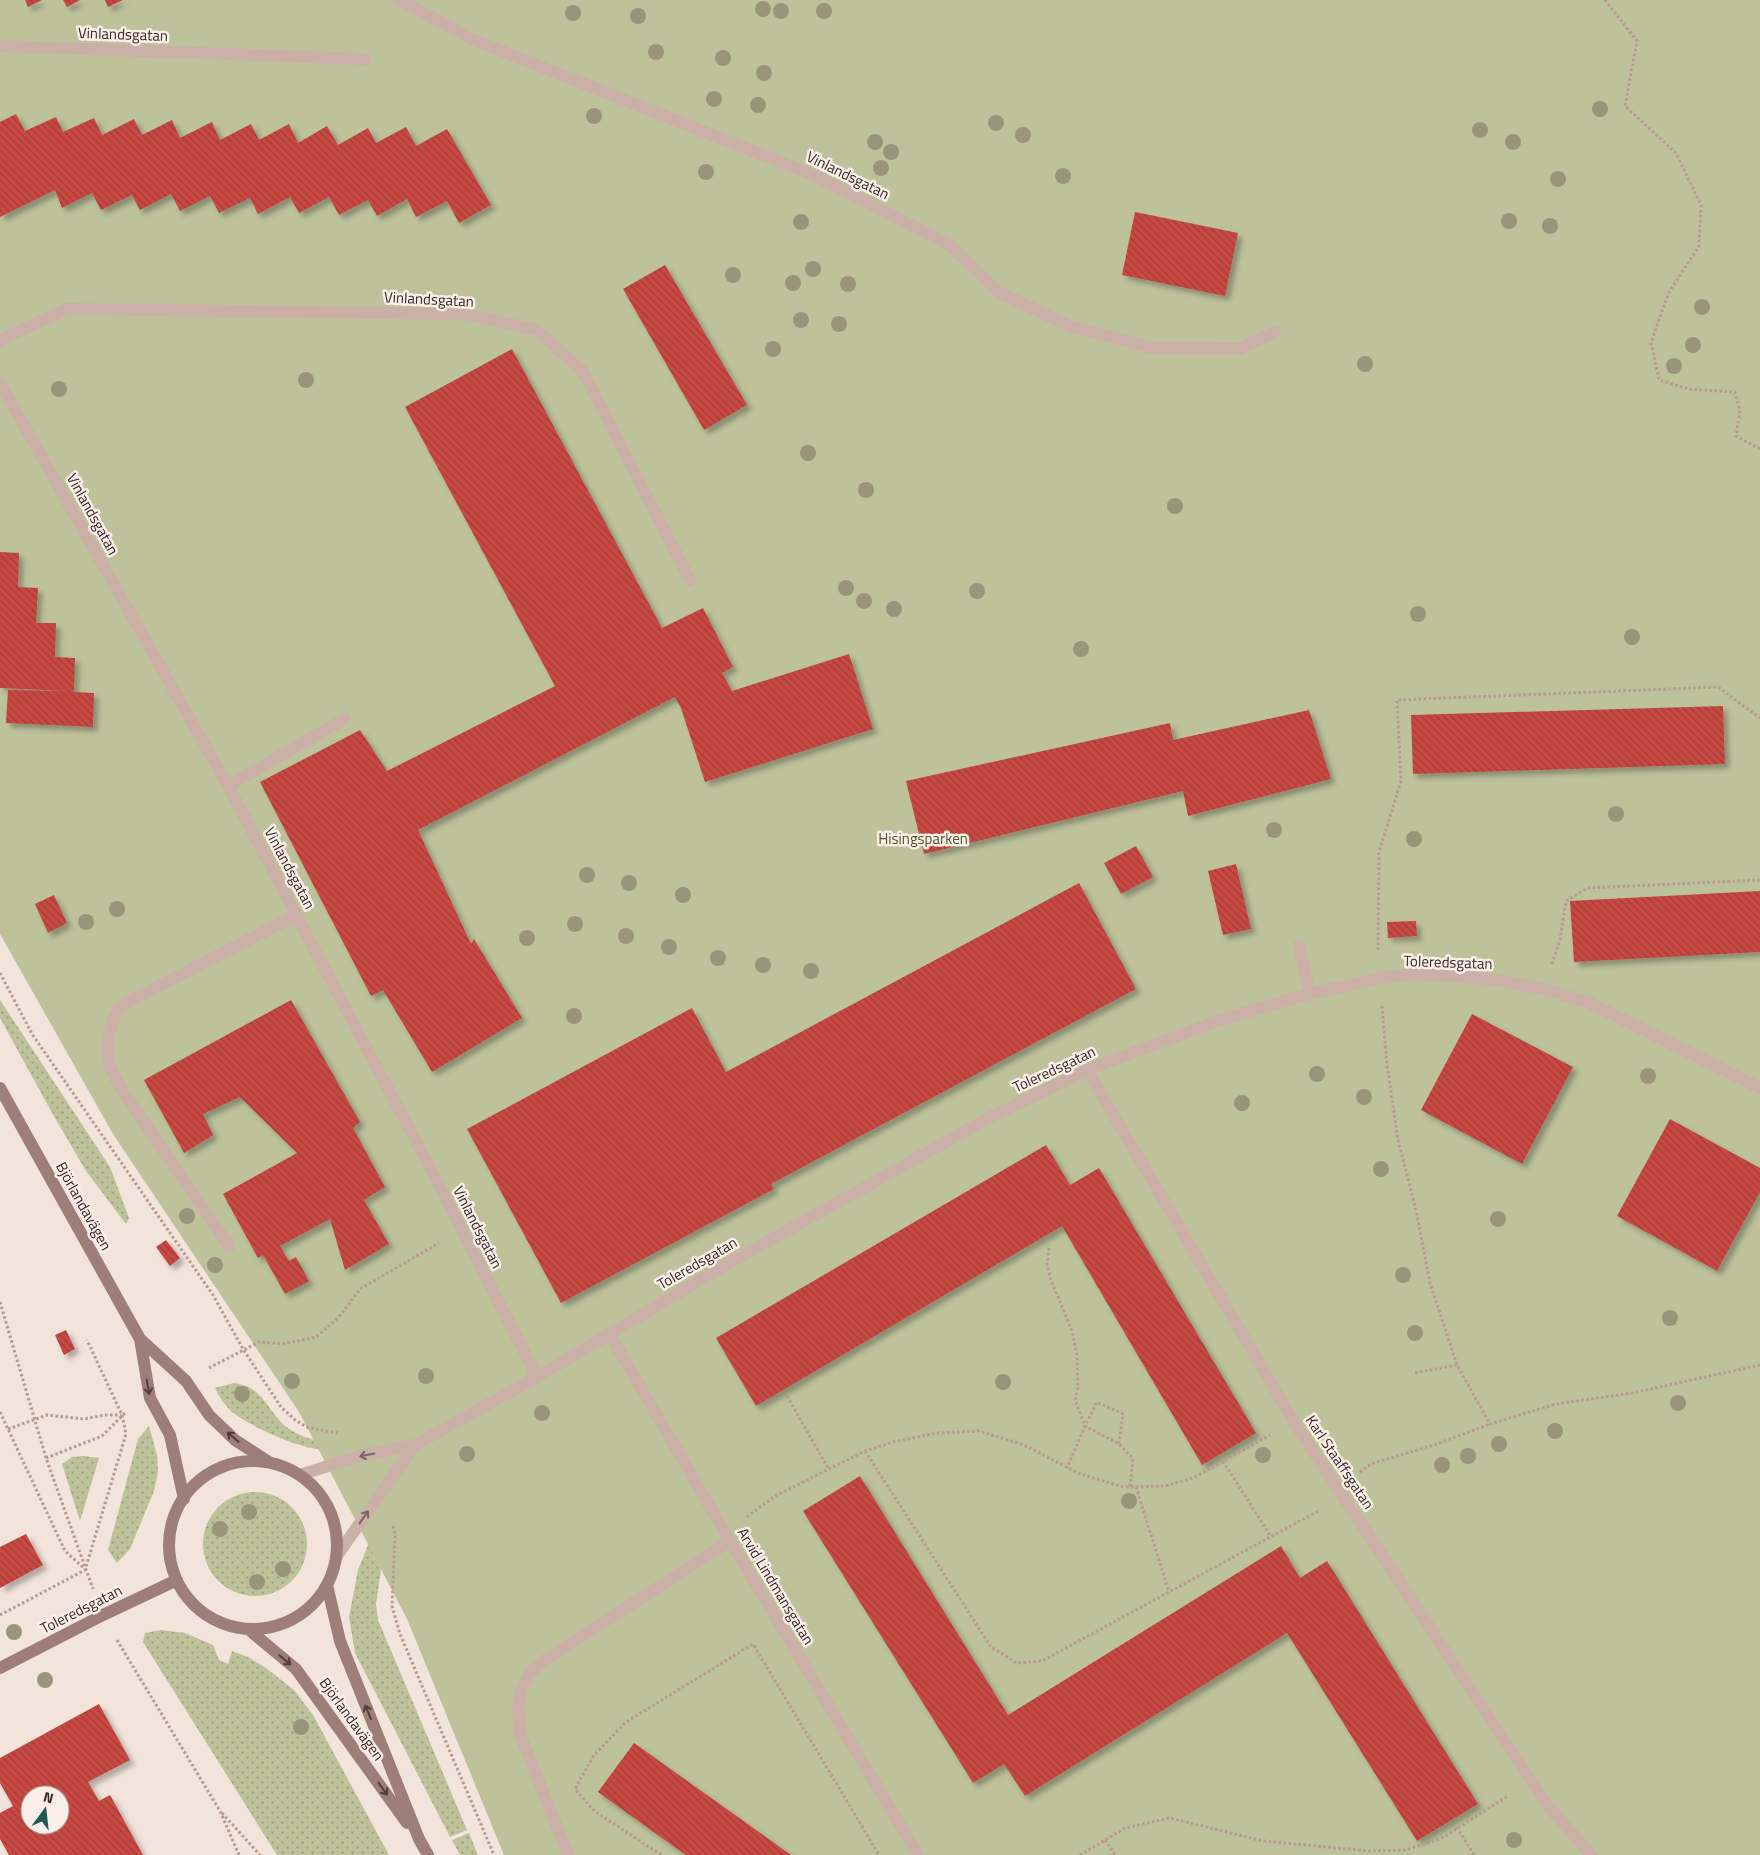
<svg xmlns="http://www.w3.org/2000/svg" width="1760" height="1855" viewBox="0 0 1760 1855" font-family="'Titillium Web',sans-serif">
<defs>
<pattern id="grass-dots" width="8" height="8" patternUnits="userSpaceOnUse" patternTransform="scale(1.25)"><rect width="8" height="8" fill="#bdc29b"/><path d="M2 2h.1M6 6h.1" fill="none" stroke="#9a9e7e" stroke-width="1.8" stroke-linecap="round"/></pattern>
<pattern id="building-back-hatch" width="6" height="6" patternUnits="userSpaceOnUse" patternTransform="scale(1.25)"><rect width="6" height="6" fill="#c84843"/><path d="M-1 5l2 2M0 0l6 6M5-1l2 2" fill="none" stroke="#a33c38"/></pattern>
<filter id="shadow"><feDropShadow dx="4.5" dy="4.5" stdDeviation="2.5" flood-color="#0004"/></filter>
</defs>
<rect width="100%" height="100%" fill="#f2e3db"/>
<path fill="url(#grass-dots)" d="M0 1000 110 1167 129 1218 126 1224 86 1171 51 1111 0 1018Z
M234 1383C268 1388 266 1414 291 1430 303 1439 321 1441 335 1444 332 1446 328 1448 324 1449 303 1451 247 1425 231 1411 224 1404 219 1397 215 1388Z
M149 1426 157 1455 158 1472 154 1491 130 1549 117 1563 108 1550 138 1439Z
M84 1456 99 1458 80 1521 62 1464 72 1457Z
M203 1544a52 52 0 1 1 104 0a52 52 0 1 1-104 0Z
M372 1535 382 1563 376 1604 378 1620 467 1830 450 1837 355 1653 349 1617 358 1570Z
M161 1630 185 1633 213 1645 219 1660 228 1664 232 1651 248 1657 266 1668 294 1690 313 1715 389 1855H277L143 1642 145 1633Z
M469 1833 478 1855H460L452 1840Z"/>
<path fill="#bdc29b" d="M0 0H1760V1855H504L407 1619 299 1412 113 1134 0 934Z"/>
<path fill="url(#building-back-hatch)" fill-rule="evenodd" filter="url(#shadow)" d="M25 0H42L28 7Z
M63 0H80L67 7Z
M105 0H123L108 7Z
M16 114 25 131 56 117 63 132 94 118 102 135 134 119 142 135 172 120 180 138 212 122 220 140 251 124 259 140 289 124 298 143 327 126 338 145 368 128 376 143 406 127 416 146 447 129 491 205 459 223 447 201 416 217 407 199 377 216 368 200 339 215 329 197 299 213 290 197 258 214 250 198 219 213 210 196 180 211 171 194 140 210 132 195 101 210 92 193 62 208 55 190 0 217V122Z
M1135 212 1238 233 1225 296 1122 275Z
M665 265 747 405 704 430 623 289Z
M512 349 662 628 703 608 733 667 722 673 732 691 849 654 873 729 705 782 681 708 675 697 418 830 471 944 474 939 522 1018 432 1072 383 990 371 996 260 782 360 730 387 771 555 686 405 407Z
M0 552 19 553 18 587 38 588 36 623H56L55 657 75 658 74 692 94 693 93 727 6 723 8 690 70 691 0 688Z
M1723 706 1725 764 1413 774 1411 715Z
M1309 710 1331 779 1188 816 1183 791 924 854 906 781 1170 723 1173 740Z
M1136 846 1153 877 1121 894 1104 863Z
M1236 864 1251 929 1223 935 1208 871Z
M1079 883 1136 989 771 1184 774 1189 561 1303 467 1129 692 1008 726 1072Z
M1760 891V952L1574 962 1570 901Z
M54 895 67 923 48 933 35 904Z
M1416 921 1417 936 1388 938 1387 922Z
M291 1000 360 1122 353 1128 385 1187 364 1200 389 1244 345 1270 330 1219 280 1246 289 1261 296 1257 309 1281 285 1294 263 1255 258 1258 223 1194 297 1153 240 1097 203 1114 213 1135 184 1153 144 1080Z
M1472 1014 1573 1067 1522 1164 1421 1110Z
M1670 1119 1760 1168V1192L1717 1271 1617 1216Z
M1046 1145 1070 1185 1099 1168 1256 1433 1202 1465 1062 1226 756 1406 716 1338Z
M166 1240 180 1258 170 1266 156 1247Z
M66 1330 75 1349 64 1355 55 1335Z
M860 1476 1008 1715 1281 1546 1300 1578 1327 1561 1478 1804 1417 1841 1287 1633 1025 1796 1004 1764 973 1783 803 1511Z
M26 1534 43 1565 0 1588V1547Z
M99 1704 130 1760 88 1782 99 1801 110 1795 143 1855H9L0 1839V1813L13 1806 0 1783V1758ZM30 1795H60V1825H30Z
M634 1743 791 1855H686L641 1823 598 1792Z"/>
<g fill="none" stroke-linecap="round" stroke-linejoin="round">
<path stroke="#b79991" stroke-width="3" stroke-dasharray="2.5 2.5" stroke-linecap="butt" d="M1605 0 1637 41 1625 106 1676 153 1701 205 1699 246 1669 292 1651 342 1659 380 1688 389 1735 392 1740 411 1736 436 1760 449
M1378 950 1379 852 1401 781 1397 700 1718 687 1760 718
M1552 964 1560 940 1566 901 1587 888 1760 880
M0 973 32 1034 213 1295 243 1349 281 1407 295 1420 309 1428 338 1433
M1382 1006 1387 1065 1398 1140 1416 1210 1430 1283 1457 1365 1490 1424 1556 1404 1632 1393 1760 1365
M1049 1248 1047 1264 1051 1280 1072 1331 1077 1355 1078 1388 1075 1400 1085 1426 1067 1468
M0 1302 46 1458 93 1589
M209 1368 259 1342 283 1344 316 1337 339 1317 360 1289 439 1243
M1415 1373 1457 1365
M787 1396 828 1468
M0 1412 65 1551 85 1569
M8 1429 47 1415 84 1419 105 1415H121
M1119 1444 1123 1414 1097 1402 1085 1426 1119 1444 1133 1459 1130 1487
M865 1451 991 1647 1017 1663 1042 1661 1320 1510
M46 1458 102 1436 126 1412
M1223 1461 1271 1537
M1360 1472 1371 1464 1437 1444 1490 1424
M1136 1487 1169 1592
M747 1517 775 1496 865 1451 893 1442 937 1433 979 1431 1024 1445 1080 1474 1124 1487 1165 1486 1193 1478 1270 1435
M393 1526 395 1534 392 1606 400 1634 494 1855
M0 1615 85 1570 126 1434 122 1415 87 1340
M117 1640 220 1811 239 1855
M222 1813 260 1855
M1457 1827 1474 1855
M1105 1840 1115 1855
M661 1855 593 1810 575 1789 594 1755 626 1722 753 1644 879 1855
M1080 1855 1125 1828 1170 1818 1263 1841 1368 1851 1406 1850 1442 1838 1508 1796"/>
<path stroke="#cbb0a7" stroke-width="12" d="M0 340 67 309 465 314 537 330 583 372 690 580
M228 786 344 719
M1299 946 1310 994
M229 1246 124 1093C120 1085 112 1075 110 1066 105 1045 110 1024 120 1006L297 915
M568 1855 520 1734 518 1709 521 1690 530 1673 545 1660 730 1541"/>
<path stroke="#cbb0a7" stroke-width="12" d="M400 0 472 39 818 177 950 245 998 292 1070 326 1152 348 1239 349 1275 332
M0 46 365 59
M0 383 228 786 438 1183 537 1377
M1087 1070 1294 1422 1545 1802 1591 1855
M609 1333 730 1541 918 1855
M300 1475 359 1456 415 1445 537 1377 720 1268 985 1120 1087 1070 1220 1020 1298 997 1380 978 1413 974 1491 979 1544 989 1590 1003 1760 1088
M336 1557 415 1445"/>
<path stroke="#9e7e78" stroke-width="12" d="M0 1088 140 1339 150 1398 170 1435 184 1499
M140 1339 186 1381 209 1415 235 1440 269 1462
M169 1545a84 84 0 1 1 168 0a84 84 0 1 1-168 0Z
M327 1585 340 1641 419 1839 428 1855
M248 1629 296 1669 407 1823
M0 1668 103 1615 177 1580"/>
</g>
<g fill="#98957a">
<circle cx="763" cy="9" r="8"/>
<circle cx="781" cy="11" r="8"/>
<circle cx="824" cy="11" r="8"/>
<circle cx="573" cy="13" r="8"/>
<circle cx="638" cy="16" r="8"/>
<circle cx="656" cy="52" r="8"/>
<circle cx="723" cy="58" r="8"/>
<circle cx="764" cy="73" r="8"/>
<circle cx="714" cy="99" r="8"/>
<circle cx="758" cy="105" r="8"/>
<circle cx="1600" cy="109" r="8"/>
<circle cx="594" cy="116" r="8"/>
<circle cx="996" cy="123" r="8"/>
<circle cx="1480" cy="130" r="8"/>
<circle cx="1023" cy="135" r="8"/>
<circle cx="875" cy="142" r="8"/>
<circle cx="1513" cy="142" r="8"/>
<circle cx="891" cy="152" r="8"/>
<circle cx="881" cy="168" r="8"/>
<circle cx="706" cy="172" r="8"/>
<circle cx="1063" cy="176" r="8"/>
<circle cx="1558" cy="179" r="8"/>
<circle cx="1509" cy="221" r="8"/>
<circle cx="801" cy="222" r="8"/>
<circle cx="1550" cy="226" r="8"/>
<circle cx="813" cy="269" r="8"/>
<circle cx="733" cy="275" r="8"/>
<circle cx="793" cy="283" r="8"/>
<circle cx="848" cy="284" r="8"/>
<circle cx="1702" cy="307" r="8"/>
<circle cx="801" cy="320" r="8"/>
<circle cx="839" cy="324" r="8"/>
<circle cx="1693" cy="345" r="8"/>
<circle cx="773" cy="349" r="8"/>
<circle cx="1365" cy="364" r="8"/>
<circle cx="1674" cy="366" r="8"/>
<circle cx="306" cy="380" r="8"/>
<circle cx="59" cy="389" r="8"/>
<circle cx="808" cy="453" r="8"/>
<circle cx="866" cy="490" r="8"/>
<circle cx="1175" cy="506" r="8"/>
<circle cx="846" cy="588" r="8"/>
<circle cx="977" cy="591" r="8"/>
<circle cx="864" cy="601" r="8"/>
<circle cx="894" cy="609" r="8"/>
<circle cx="1418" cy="614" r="8"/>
<circle cx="1632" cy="637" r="8"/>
<circle cx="1081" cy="649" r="8"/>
<circle cx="1616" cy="814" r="8"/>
<circle cx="1274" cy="830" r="8"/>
<circle cx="1414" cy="839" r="8"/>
<circle cx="587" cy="875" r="8"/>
<circle cx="629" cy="883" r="8"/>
<circle cx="683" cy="895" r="8"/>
<circle cx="117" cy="909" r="8"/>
<circle cx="86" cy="922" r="8"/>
<circle cx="575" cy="924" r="8"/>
<circle cx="626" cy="936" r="8"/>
<circle cx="527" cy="938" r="8"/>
<circle cx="669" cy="947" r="8"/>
<circle cx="718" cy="958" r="8"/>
<circle cx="763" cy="965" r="8"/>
<circle cx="811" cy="971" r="8"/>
<circle cx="574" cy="1016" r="8"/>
<circle cx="1317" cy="1074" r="8"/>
<circle cx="1648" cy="1076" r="8"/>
<circle cx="1364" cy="1097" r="8"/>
<circle cx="1242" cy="1103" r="8"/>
<circle cx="1381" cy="1169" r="8"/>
<circle cx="187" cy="1216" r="8"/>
<circle cx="1498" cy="1219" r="8"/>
<circle cx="215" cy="1265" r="8"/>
<circle cx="1403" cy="1275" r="8"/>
<circle cx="1670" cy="1318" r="8"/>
<circle cx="1415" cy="1333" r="8"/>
<circle cx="426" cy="1376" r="8"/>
<circle cx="292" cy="1381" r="8"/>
<circle cx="1003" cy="1382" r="8"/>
<circle cx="242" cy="1394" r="8"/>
<circle cx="1678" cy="1403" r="8"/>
<circle cx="542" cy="1413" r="8"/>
<circle cx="1555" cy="1431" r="8"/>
<circle cx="1499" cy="1444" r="8"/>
<circle cx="467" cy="1454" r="8"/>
<circle cx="1263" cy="1455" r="8"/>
<circle cx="1468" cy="1456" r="8"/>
<circle cx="1442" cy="1465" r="8"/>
<circle cx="1129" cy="1501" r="8"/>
<circle cx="249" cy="1512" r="8"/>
<circle cx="220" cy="1529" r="8"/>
<circle cx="283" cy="1569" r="8"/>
<circle cx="257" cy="1582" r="8"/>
<circle cx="14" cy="1632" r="8"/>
<circle cx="45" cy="1680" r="8"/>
<circle cx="301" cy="1727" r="8"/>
<circle cx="1514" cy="1840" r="8"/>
</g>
<defs><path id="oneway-shaft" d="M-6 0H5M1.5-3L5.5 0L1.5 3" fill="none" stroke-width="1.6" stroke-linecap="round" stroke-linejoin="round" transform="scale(1.25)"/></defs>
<g stroke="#513e3c">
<use href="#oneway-shaft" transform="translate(148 1387) rotate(80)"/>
<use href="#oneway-shaft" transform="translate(233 1437) rotate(-139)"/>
<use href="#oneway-shaft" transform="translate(285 1660) rotate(40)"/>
<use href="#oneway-shaft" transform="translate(368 1712) rotate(-112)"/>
<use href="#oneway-shaft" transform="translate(383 1789) rotate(54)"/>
</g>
<g stroke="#7a6661">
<use href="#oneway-shaft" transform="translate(367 1455) rotate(168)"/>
<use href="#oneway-shaft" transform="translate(364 1517) rotate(-55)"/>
</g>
<g text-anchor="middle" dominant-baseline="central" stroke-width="5" stroke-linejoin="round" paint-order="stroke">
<g font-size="15" fill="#372928" stroke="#faeee8">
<text transform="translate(123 34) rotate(2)">Vinlandsgatan</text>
<text transform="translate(848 175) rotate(26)">Vinlandsgatan</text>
<text transform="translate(429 299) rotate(3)">Vinlandsgatan</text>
<text transform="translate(93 514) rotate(61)">Vinlandsgatan</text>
<text transform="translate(290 868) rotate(62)">Vinlandsgatan</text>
<text transform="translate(1448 962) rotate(2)">Toleredsgatan</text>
<text transform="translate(1054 1069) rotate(-25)">Toleredsgatan</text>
<text transform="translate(84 1206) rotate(61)">Björlandavägen</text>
<text transform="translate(478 1227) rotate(63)">Vinlandsgatan</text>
<text transform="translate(697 1263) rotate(-30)">Toleredsgatan</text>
<text transform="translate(1340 1462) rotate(56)">Karl Staaffsgatan</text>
<text transform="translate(776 1586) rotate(59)">Arvid Lindmansgatan</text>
<text transform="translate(81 1609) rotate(-27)">Toleredsgatan</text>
<text transform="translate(352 1719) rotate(54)">Björlandavägen</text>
</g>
<g font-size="15" fill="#4f562b" stroke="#faeee8">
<text x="923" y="838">Hisingsparken</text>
</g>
</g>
<g transform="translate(45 1810) rotate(15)"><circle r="24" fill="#faeee8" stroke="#ac9f9b"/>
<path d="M0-4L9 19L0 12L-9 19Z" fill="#1c5951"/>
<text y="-8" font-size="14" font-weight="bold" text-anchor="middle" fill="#372928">N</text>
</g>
</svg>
